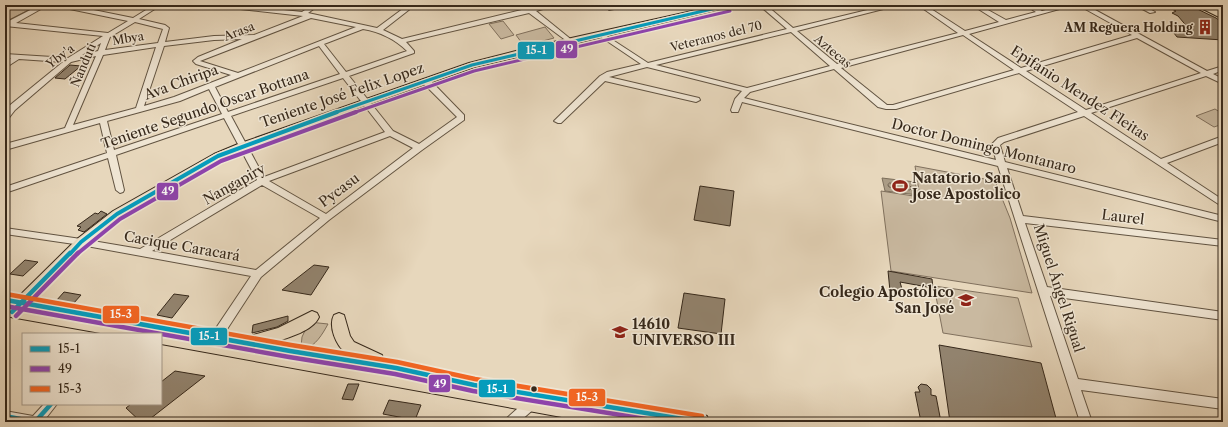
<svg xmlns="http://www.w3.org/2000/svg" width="1228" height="427" viewBox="0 0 1228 427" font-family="'Libre Caslon Text',serif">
<rect width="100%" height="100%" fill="#e7d7bc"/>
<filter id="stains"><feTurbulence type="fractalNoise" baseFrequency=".005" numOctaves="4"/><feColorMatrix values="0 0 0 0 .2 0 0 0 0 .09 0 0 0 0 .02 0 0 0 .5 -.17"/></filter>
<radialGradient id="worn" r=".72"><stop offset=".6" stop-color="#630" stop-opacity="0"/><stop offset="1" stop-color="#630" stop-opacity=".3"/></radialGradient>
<path fill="#c9b9a0" stroke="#80705d" d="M5 5H38L5 22Z
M503 21 514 35 501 39 489 24Z
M545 27 554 38 524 46 516 35Z
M1215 109 1223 114V124L1214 127 1196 116Z
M915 166 995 181 1010 218 1032 293 891 271 881 191 920 197Z
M934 286 1018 298 1032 347 943 333Z
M309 322 328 324C322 335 316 345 304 350L301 347 302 337Z"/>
<path fill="#ab9c85" stroke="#7c6e5a" d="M882 178 915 182 918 195 885 191Z"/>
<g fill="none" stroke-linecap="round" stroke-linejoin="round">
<path stroke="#706250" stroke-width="1" d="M890 183 910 186 912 188 910 190 889 187 888 185Z"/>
</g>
<path fill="#92836e" stroke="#36281a" d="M1163 5H1189L1216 18 1223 23V40L1177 37 1170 28 1189 29 1178 16 1172 13 1176 11Z
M70 65 81 66 65 79 55 78Z
M700 186 734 191 730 226 694 220Z
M101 211 107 214 84 232 78 230 81 227 77 226 95 213 98 214Z
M25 260 38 262 23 276 10 274Z
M314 265 329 267 311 295 282 290Z
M888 271 932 279 933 288 900 282 902 289 898 292 890 291Z
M64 292 81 295 73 304 56 301Z
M684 293 725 299 721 334 678 328Z
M174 294 189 296 172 318 157 315Z
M288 316V321L277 327 252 333 253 325Z
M939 345 1041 363 1057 422H950Z
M175 371 205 376 146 422H141L126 408 131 404H161V382Z
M348 384H359L353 400 342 399Z
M921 384 927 385 931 389V395L936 396 941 422H921L915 392H920L918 387Z
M389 400 421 405 415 420 383 414Z"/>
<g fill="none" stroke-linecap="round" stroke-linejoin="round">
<defs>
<path id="minor" d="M40 5H48L16 23 108 33 128 21 60 7 57 5H69L133 18 154 5H161L139 19 165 25 169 28 165 42 214 36 254 35 303 16 222 7 219 5H239L302 12 312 5H319L308 13 377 28 404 8 393 5H415L383 30 402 39 530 8 546 5H557L536 11 573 41 572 42H568L529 13 406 42 414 51V53L349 76 393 131 419 144 457 117 423 83V79H429L464 115V120L422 150 329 220 261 277 220 340 216 341 212 340 211 337 212 334 251 276 81 245 5 234V228L81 239 140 249 257 180 224 118 116 155 124 190 123 192 120 193 116 190 108 158 5 193V187L107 153 100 123 5 150V144L65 128 96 56 71 62 15 110 8 119H5V112L9 106 63 62 19 59 5 68V63L11 58H5V54L68 58 103 36 5 26V23ZM311 18 356 27 238 73 200 61ZM135 22 163 29 158 43 105 50 110 37ZM363 29C380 32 395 39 407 51L346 72 324 44ZM242 39 198 57 193 61 196 64 231 75 174 97 144 106 164 46 214 40ZM101 43 98 51 82 55ZM319 46 340 74 228 112 215 87ZM156 47 136 108 73 125 103 55ZM343 78 385 132 264 177 231 116ZM209 89 222 114 114 150 107 121 180 101ZM390 136 413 148 326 214 269 181ZM262 185 320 218 256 270 152 251Z
M605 5H611L614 9 609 10Z
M759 5H766L793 28 888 5H899L797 31 837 64 958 33 918 5H925L965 31 999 22 972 5H979L1006 20 1036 12 1025 5H1032L1042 11 1064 5H1074L969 34 1021 68 1132 35 1078 5H1086L1207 71 1223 66V70L1213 74 1223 79V84L1206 76 1091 113 1161 159 1223 136V142L1167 163 1223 200V207L1084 116 1004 142 1000 145 1005 162 1223 216V222L1007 168 1023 216 1223 240V246L1025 223 1047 287 1223 312V320L1050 296 1078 379 1223 399V409L1081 390 1092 422H1080L998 166 742 102 738 112H732L731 110 735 99 742 91 647 67 609 77 699 98 700 100 696 102 605 81 561 123H558L554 121 600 76 607 72 641 64 598 35V33H602L648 63 787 29ZM791 32 830 66 747 88 656 65ZM963 35 1014 70 893 105H887L841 68ZM1137 38 1201 73 1086 110 1026 71ZM834 69 878 107 886 109H896L1019 73 1078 112 998 138 992 144 996 160 744 98 750 92Z
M1135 5H1143L1155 12 1150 13Z
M531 399 535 400 537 404 535 408 519 422H505L507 418 527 400Z
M44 404H57L43 422 5 421V411L33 416Z"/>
<path id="major" d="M719 5H733L729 7 475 67 246 148 222 158 121 217 85 245 19 312 15 313 11 312 9 308 11 304 77 239 113 211 214 154 238 144 469 63 531 47Z"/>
<path id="highway" d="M1195 5H1207L1223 12V19Z
M5 294 246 337 278 328 312 311 317 313 319 317C313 331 289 337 276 342L346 353C336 346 328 326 334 315L339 313 344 315 350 336 354 342 382 355 383 359 474 378 701 414 707 416 709 422H654L639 420 640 422H589L161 344V334L148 332 149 334H106L5 316Z"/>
</defs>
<use href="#minor" stroke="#625442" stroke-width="2"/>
<use href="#major" stroke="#36281a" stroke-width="2"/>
<use href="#highway" stroke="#36281a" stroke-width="2"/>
<use href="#minor" fill="#efe5d3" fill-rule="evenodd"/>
<use href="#major" fill="#e7d7bc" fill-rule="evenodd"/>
<use href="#highway" fill="#e7d7bc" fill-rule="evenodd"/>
<defs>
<path id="bus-1-far2" d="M334 113 472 65 729 5"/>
<path id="bus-1-far1" d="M70 254 81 242 117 214 218 156 337 112"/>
<path id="bus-1" d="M6 300 290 351 396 368 474 385 701 422
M12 312 70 253
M5 416 35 422 51 404"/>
<path id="bus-2-far2" d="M353 113 474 71 730 11"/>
<path id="bus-2-far1" d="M77 254 120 219 221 161 356 112"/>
<path id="bus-2" d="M5 306 289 357 395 374 473 391 664 422
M16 316 78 253"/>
<path id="bus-3" d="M6 294 291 345 397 362 475 379 702 416"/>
</defs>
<use href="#bus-1-far2" stroke="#efe5d3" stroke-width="5.5"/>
<use href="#bus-1-far1" stroke="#efe5d3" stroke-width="7"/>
<use href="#bus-1" stroke="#efe5d3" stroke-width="8"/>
<use href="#bus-2-far2" stroke="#efe5d3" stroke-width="5.5"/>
<use href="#bus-2-far1" stroke="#efe5d3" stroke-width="7"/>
<use href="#bus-2" stroke="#efe5d3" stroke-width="8"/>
<use href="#bus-3" stroke="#efe5d3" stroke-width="8"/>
<use href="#bus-1-far2" stroke="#059cbc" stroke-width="3"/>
<use href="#bus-1-far1" stroke="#059cbc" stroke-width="4"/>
<use href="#bus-1" stroke="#059cbc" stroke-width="4.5"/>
<use href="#bus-2-far2" stroke="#8e44ad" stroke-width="3"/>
<use href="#bus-2-far1" stroke="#8e44ad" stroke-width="4"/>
<use href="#bus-2" stroke="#8e44ad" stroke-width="4.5"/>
<use href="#bus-3" stroke="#f26522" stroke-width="4.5"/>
</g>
<defs>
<symbol id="building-bare" viewBox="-9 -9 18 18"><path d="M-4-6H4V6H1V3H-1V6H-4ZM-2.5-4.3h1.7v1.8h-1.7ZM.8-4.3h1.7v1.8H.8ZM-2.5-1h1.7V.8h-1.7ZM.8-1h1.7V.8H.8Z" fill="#8f2418" stroke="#efe5d3" stroke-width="2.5" paint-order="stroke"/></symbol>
<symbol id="stadium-bare" viewBox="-9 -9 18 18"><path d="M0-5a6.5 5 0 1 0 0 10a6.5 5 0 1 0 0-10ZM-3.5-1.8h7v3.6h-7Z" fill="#8f2418" stroke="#efe5d3" stroke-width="2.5" paint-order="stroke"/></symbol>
<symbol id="school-bare" viewBox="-9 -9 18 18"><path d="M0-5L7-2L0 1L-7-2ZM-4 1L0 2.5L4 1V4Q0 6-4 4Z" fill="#8f2418" stroke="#efe5d3" stroke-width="2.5" paint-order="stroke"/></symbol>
</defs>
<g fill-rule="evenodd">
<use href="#building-bare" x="1194" y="16" width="22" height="22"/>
<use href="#stadium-bare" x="889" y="175" width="22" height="22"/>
<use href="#school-bare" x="955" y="289" width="22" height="22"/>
<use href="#school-bare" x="609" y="321" width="22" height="22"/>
</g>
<circle fill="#36281a" stroke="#efe5d3" stroke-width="1.5" cx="534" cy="389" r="3.5"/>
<g text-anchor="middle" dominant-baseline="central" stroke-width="3" stroke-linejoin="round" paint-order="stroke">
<g font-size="12" font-weight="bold" fill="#36281a" stroke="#efe5d3" text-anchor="end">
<text x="1193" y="27">AM Reguera Holding</text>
</g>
<g font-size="12" fill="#36281a" stroke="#efe5d3">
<text transform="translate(239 31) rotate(-21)">Arasa</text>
<text transform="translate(716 36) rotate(-14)">Veteranos del 70</text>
<text transform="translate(128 38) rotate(-9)">Mbya</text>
<text transform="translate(833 51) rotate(40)">Aztecas</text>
<text transform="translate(60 56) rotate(-37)">Yby'a</text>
<text transform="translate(83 65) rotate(-67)">Ñanduti</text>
</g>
<g font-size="14" fill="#36281a" stroke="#efe5d3">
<text transform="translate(181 82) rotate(-20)">Ava Chiripa</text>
<text transform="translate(1080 93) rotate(33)">Epifanio Mendez Fleitas</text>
<text transform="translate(342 95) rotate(-19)">Teniente José Felix Lopez</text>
<text transform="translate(205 109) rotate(-19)">Teniente Segundo Oscar Bottana</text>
<text transform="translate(984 146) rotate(14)">Doctor Domingo Montanaro</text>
<text transform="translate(234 184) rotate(-29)">Nangapiry</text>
<text transform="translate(339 190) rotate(-37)">Pycasu</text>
<text transform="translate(1123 217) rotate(7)">Laurel</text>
<text transform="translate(182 246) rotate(10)">Cacique Caracará</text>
<text transform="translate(1059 288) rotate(72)">Miguel Ángel Rigual</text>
</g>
<g font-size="14" font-weight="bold" fill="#36281a" stroke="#efe5d3" text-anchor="start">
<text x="912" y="178">Natatorio San<tspan x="912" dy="16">Jose Apostolico</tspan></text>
<text x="954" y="292" text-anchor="end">Colegio Apostólico<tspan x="954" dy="16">San José</tspan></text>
<text x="632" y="324">14610<tspan x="632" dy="16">UNIVERSO III</tspan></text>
</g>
</g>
<g stroke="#efe5d3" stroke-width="1.5">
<rect x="555" y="40" width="23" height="19" rx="4" fill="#8e44ad"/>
<rect x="517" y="41" width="38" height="19" rx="4" fill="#059cbc"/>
<rect x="156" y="182" width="23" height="19" rx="4" fill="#8e44ad"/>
<rect x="102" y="305" width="38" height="19" rx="4" fill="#f26522"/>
<rect x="190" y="327" width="38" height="19" rx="4" fill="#059cbc"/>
<rect x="428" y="374" width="23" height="19" rx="4" fill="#8e44ad"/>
<rect x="478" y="379" width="38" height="19" rx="4" fill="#059cbc"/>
<rect x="568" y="388" width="38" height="19" rx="4" fill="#f26522"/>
</g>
<g font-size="11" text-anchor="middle" font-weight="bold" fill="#fff">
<text x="567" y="53">49</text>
<text x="536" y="54">15-1</text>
<text x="168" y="195">49</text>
<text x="121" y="318">15-3</text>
<text x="209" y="340">15-1</text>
<text x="440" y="388">49</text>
<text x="497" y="393">15-1</text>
<text x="587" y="401">15-3</text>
</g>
<rect width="1228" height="427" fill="none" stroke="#e7d7bc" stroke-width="20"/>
<rect x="6" y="6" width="1216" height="415" fill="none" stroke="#36281a" stroke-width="2"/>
<rect x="10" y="10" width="1208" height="407" fill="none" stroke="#36281a"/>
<rect x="22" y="333" width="140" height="72" fill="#efe5d3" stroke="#a59989"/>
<rect x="30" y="346" width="20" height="6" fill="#059cbc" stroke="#a59989"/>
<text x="58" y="353" font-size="12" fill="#36281a">15-1</text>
<rect x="30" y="366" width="20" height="6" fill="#8e44ad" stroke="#a59989"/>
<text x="58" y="373" font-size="12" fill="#36281a">49</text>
<rect x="30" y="386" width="20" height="6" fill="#f26522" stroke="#a59989"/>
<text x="58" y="393" font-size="12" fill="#36281a">15-3</text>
<rect width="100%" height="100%" filter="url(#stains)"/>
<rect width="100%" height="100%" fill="url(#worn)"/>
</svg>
